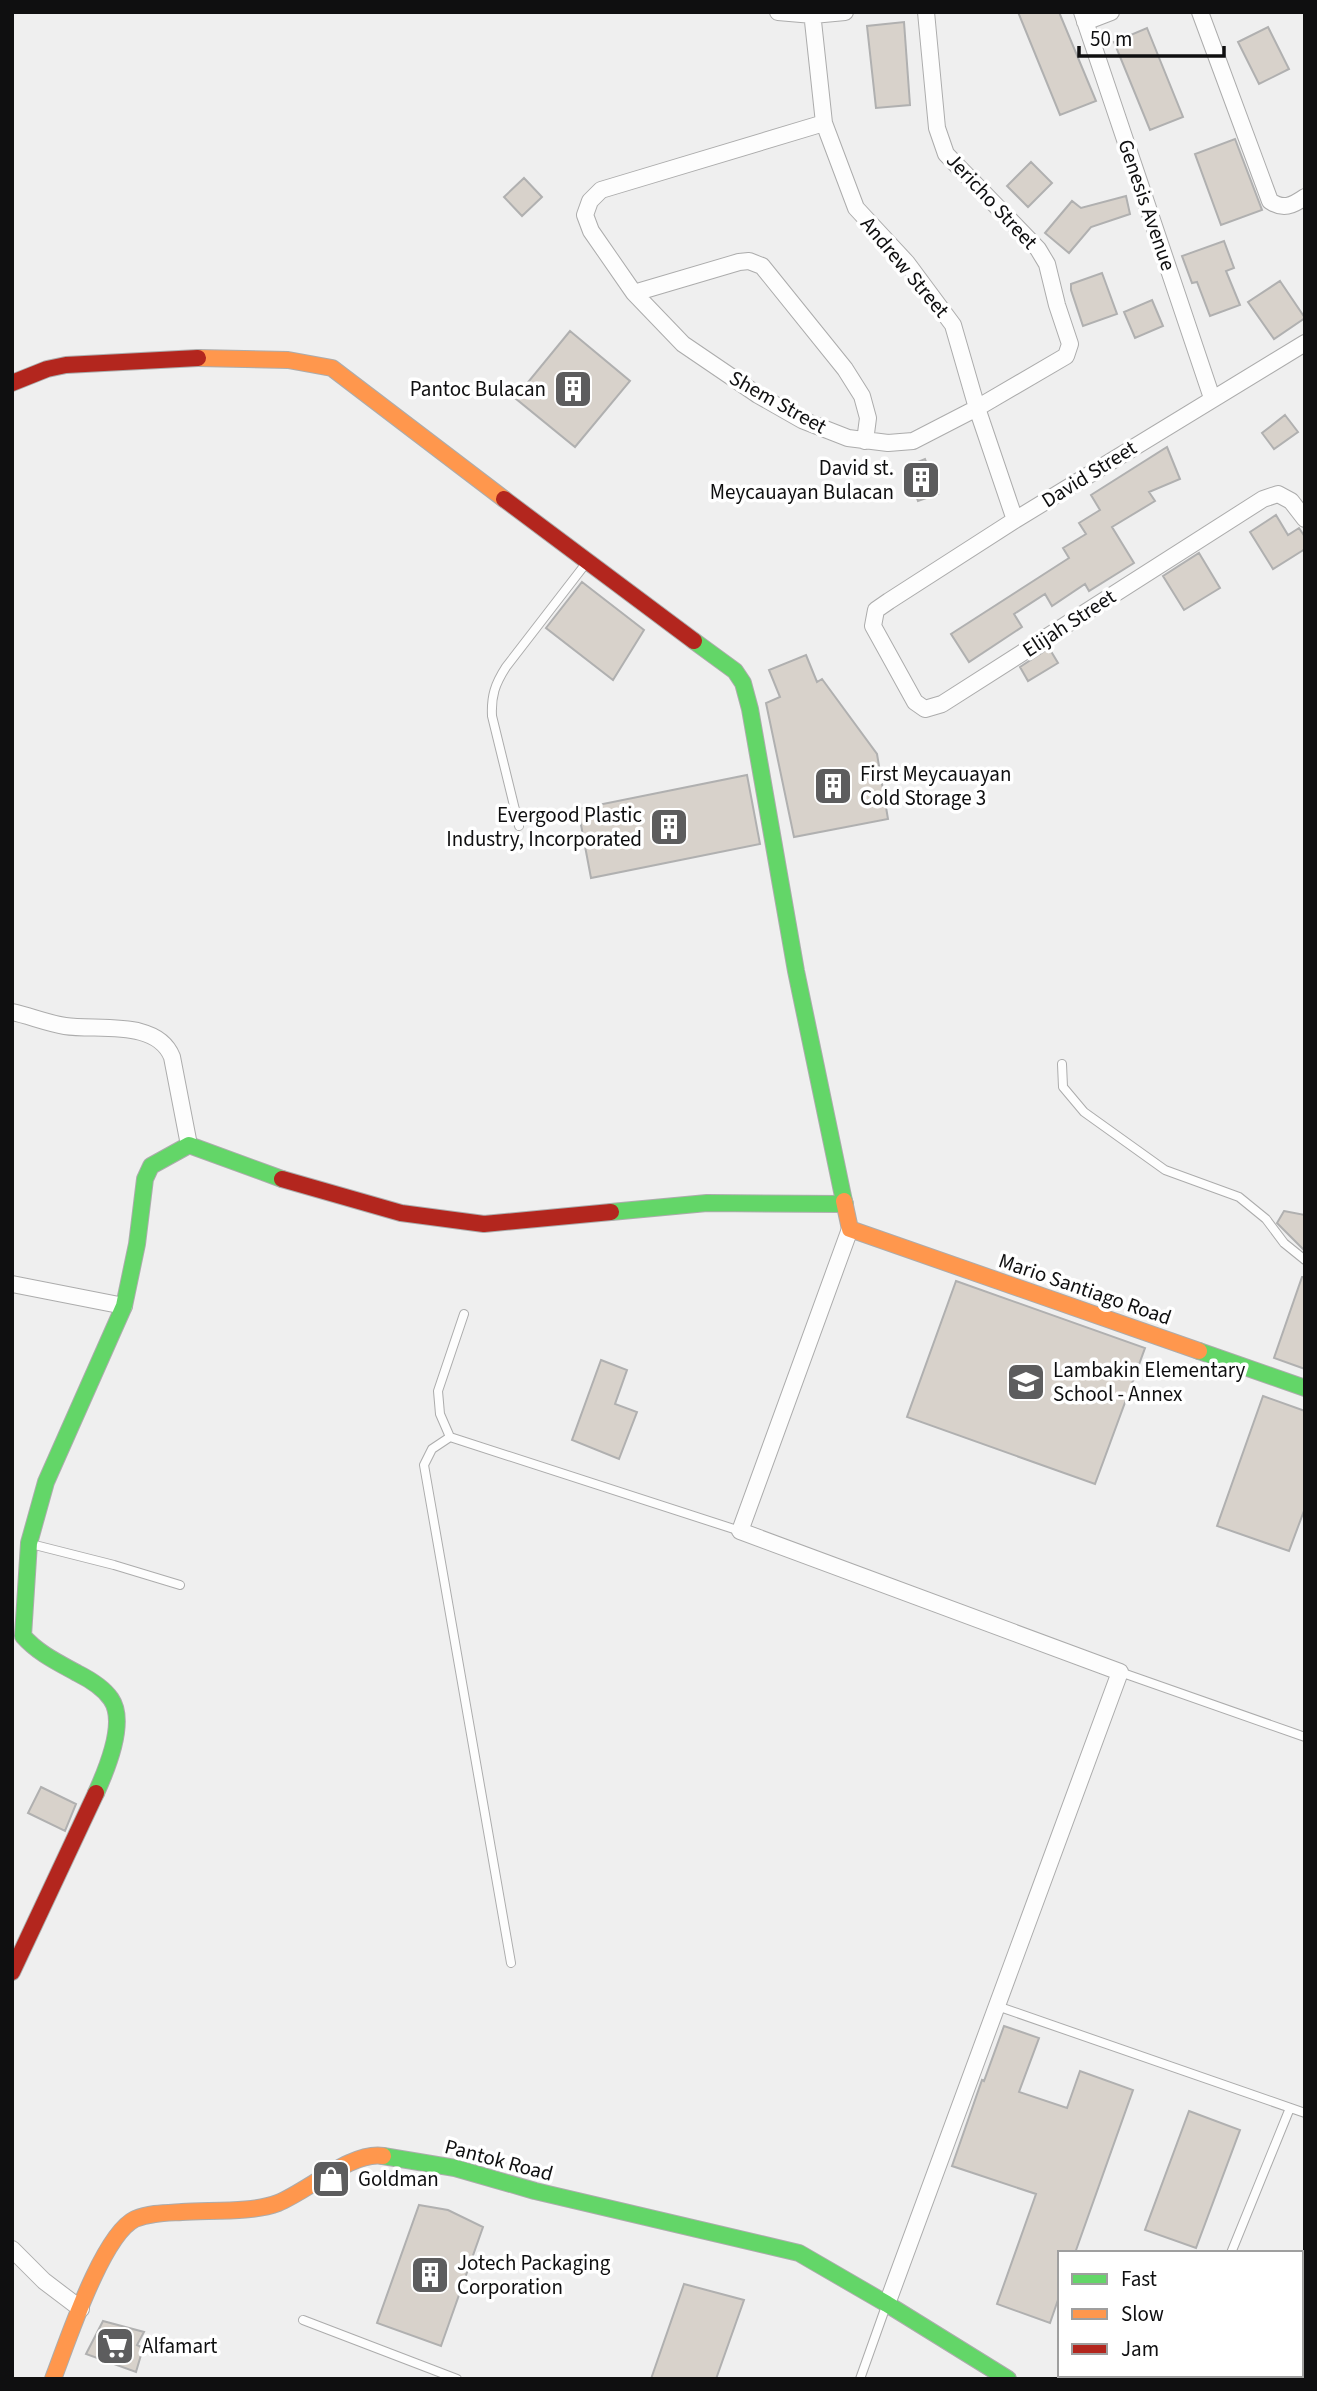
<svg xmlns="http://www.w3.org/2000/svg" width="1317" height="2391" viewBox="0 0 1317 2391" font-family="'Source Sans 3',sans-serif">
<rect width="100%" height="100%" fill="#efefef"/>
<path fill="#d8d2cb" stroke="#b0b0b0" stroke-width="2" d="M1018 12H1059L1096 101 1060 115Z
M904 22 910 105 876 108 867 26Z
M1268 27 1289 69 1259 84 1238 42Z
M1147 28 1183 117 1150 130 1114 42Z
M1235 139 1262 210 1221 225 1195 154Z
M1031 162 1052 183 1028 207 1007 186Z
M524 178 542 197 522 216 504 197Z
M1126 196 1130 214 1091 227 1069 253 1045 233 1072 201 1081 208Z
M1224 241 1234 268 1226 271 1240 305 1210 316 1197 282 1192 283 1182 256Z
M1102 273 1117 314 1083 326 1071 290V284Z
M1280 281 1305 318 1274 339 1248 302Z
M1152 300 1163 326 1135 338 1124 312Z
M570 331 630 381 575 447 515 398Z
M1285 415 1298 432 1274 449 1262 433Z
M1167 447 1180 479 1149 492 1155 501 1112 527 1134 563 1089 591 1085 584 1052 606 1045 594 1014 614 1022 627 969 662 951 634 1069 558 1063 548 1086 534 1079 523 1100 510 1091 495Z
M925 459 938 494 918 501 905 467Z
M1276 515 1288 535 1299 528 1305 537V549L1273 569 1250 532Z
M1199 553 1220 588 1184 610 1163 576Z
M582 582 644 630 613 680 546 628Z
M1049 648 1058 663 1028 681 1020 667Z
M806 655 817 682 822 679 877 754 888 819 794 837 766 703 780 697 769 670Z
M747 775 760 844 591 878 578 809Z
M1284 1211 1305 1215V1251L1277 1223Z
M1302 1277H1305V1369L1274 1358Z
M956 1281 1145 1348 1095 1484 907 1417Z
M601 1360 627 1370 615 1404 637 1412 619 1459 572 1440Z
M1263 1396 1305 1411V1508L1289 1551 1217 1526Z
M41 1787 76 1804 65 1831 28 1813Z
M1004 2026 1039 2038 1019 2092 1067 2108 1080 2071 1133 2090 1075 2253H1060V2294L1050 2323 997 2304 1036 2194 952 2166 982 2080 984 2081Z
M1189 2111 1240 2130 1196 2248 1145 2230Z
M419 2205 448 2210 483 2227 441 2346 377 2323Z
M684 2284 744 2300 716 2379H651Z
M103 2321 144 2332 137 2345 143 2348 136 2372 86 2354Z"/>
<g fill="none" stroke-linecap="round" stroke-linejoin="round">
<defs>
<path id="lane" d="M519 826 492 716C491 696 495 684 506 667L587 562
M1062 1064 1063 1087 1084 1112 1165 1170 1239 1197 1266 1219 1284 1243 1305 1260
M450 1437 440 1414 438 1391 464 1314
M31 1544 114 1565 180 1585
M1120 1672 1305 1737
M511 1963 424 1465 432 1449 450 1437 740 1531
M997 2006 1305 2113
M1231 2253 1290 2108
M303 2320 457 2379
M860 2379 886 2306
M1188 2379 1189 2375"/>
<path id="street" d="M778 12 813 15 845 12
M812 12 824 123 856 208 907 263 953 325 977 408 1015 520
M1082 12 1212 398
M1200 12 1270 201C1283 210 1292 206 1305 197
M1085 22 1111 12
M824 123 601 190 590 201 585 215 591 231 634 293 683 344 758 395 802 420 848 438 888 443 913 441 977 408 1066 356 1070 344 1057 305 1047 264 1038 249 946 154 937 128 926 12
M634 293 739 262 749 261 762 266 845 369 862 396 868 418 865 441
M1305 343 1015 520 889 601 876 610 873 626 915 702 925 709 942 704 1263 499 1278 494 1291 501 1305 519
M12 1012C30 1016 47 1023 65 1026 98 1031 157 1019 172 1057L189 1145
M850 1229 740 1531 1120 1672 887 2304
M12 1284 124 1306
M12 2249 44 2281 81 2309"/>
<path id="fast" d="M694 641 735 671 743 683 750 709 796 971 844 1201
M611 1212 707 1203 845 1204
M1199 1351 1305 1388
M96 1793C106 1771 127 1722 111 1699 103 1687 89 1679 77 1673 57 1662 38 1653 23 1636L29 1543 46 1482 124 1306 137 1244 145 1179 151 1166 189 1145 282 1179
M383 2156 455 2168 535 2191 799 2253 887 2304 1008 2379"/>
<path id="slow" d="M198 358 288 360 332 368 504 499
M844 1201 850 1229 1199 1351
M53 2379C67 2343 102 2235 135 2219 150 2213 166 2213 182 2212 210 2210 252 2213 278 2203 308 2191 352 2151 383 2156"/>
<path id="jam" d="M12 383 47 369 66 365 198 358
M504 499 694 641
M282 1179 401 1213 484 1224 611 1212
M12 1972 96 1793"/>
</defs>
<use href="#lane" stroke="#acacac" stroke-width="10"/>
<use href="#street" stroke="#acacac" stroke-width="18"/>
<use href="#fast" stroke="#acacac" stroke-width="18"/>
<use href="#slow" stroke="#acacac" stroke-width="18"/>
<use href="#jam" stroke="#acacac" stroke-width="18"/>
<use href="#lane" stroke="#fdfdfd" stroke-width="8"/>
<use href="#street" stroke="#fdfdfd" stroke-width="16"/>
<use href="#fast" stroke="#63d668" stroke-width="16"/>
<use href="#slow" stroke="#ff974d" stroke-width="16"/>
<use href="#jam" stroke="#b3261e" stroke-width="16"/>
</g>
<defs>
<symbol id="building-square" viewBox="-11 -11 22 22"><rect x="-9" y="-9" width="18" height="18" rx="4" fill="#5d5d5e" stroke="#fff"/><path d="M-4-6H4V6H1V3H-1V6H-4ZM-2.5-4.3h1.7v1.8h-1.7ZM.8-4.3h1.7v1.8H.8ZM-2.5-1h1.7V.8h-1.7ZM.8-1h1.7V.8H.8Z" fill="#fff"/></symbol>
<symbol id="school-square" viewBox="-11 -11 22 22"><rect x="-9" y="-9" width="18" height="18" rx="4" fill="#5d5d5e" stroke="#fff"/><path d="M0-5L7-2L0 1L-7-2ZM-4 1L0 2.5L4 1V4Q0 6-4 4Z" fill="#fff"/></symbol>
<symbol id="shop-square" viewBox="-11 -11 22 22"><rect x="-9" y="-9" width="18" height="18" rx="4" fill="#5d5d5e" stroke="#fff"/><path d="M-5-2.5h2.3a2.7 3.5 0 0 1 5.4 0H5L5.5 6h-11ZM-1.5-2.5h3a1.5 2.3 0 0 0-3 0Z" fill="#fff"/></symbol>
<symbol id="supermarket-square" viewBox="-11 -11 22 22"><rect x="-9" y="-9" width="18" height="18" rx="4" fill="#5d5d5e" stroke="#fff"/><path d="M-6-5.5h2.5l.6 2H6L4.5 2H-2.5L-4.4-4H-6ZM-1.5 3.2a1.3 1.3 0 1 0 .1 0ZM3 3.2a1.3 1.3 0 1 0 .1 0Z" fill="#fff"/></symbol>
</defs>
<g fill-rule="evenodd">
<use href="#building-square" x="551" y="367" width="44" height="44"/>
<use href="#building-square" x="899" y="458" width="44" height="44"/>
<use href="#building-square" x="811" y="764" width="44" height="44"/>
<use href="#building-square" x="647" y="805" width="44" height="44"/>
<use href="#school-square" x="1004" y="1360" width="44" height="44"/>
<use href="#shop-square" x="309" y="2157" width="44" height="44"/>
<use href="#building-square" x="408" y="2253" width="44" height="44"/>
<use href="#supermarket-square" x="93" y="2324" width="44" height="44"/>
</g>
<g text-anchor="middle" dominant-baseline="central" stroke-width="7" stroke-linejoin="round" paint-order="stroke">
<g font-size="21" fill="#0f0f10" stroke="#fff">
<text transform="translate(992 201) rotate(47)">Jericho Street</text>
<text transform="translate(1147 205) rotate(71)">Genesis Avenue</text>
<text transform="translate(905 267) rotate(50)">Andrew Street</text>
<text transform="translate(778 402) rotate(29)">Shem Street</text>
<text transform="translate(1089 474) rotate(-32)">David Street</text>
<text transform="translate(1069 623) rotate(-33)">Elijah Street</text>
<text transform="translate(1085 1289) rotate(19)">Mario Santiago Road</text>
<text transform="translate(499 2160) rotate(15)">Pantok Road</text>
</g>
<g font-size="21" fill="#0f0f10" stroke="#fff" text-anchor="start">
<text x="546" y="389" text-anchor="end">Pantoc Bulacan</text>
<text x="894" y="468" text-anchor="end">David st.<tspan x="894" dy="24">Meycauayan Bulacan</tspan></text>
<text x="860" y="774">First Meycauayan<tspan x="860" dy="24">Cold Storage 3</tspan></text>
<text x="642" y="815" text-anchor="end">Evergood Plastic<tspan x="642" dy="24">Industry, Incorporated</tspan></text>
<text x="1053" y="1370">Lambakin Elementary<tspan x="1053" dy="24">School - Annex</tspan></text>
<text x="358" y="2179">Goldman</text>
<text x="457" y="2263">Jotech Packaging<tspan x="457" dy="24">Corporation</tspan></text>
<text x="142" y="2346">Alfamart</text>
</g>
</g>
<rect width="1317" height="2391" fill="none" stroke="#0f0f10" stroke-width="28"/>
<rect x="1058" y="2251" width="245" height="126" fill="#ffffff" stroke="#9f9f9f" stroke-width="2"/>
<rect x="1072" y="2274" width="35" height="10" fill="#63d668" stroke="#9f9f9f" stroke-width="2"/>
<text x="1121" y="2286" font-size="21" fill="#0f0f10">Fast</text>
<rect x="1072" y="2309" width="35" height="10" fill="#ff974d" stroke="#9f9f9f" stroke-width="2"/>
<text x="1121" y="2321" font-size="21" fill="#0f0f10">Slow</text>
<rect x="1072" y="2344" width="35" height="10" fill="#b3261e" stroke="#9f9f9f" stroke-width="2"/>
<text x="1121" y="2356" font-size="21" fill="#0f0f10">Jam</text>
<path d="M1079 46v10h145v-10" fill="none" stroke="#0f0f10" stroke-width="3.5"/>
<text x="1090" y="46" font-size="21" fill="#0f0f10" stroke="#ffffff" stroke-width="5" paint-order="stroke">50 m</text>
</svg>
